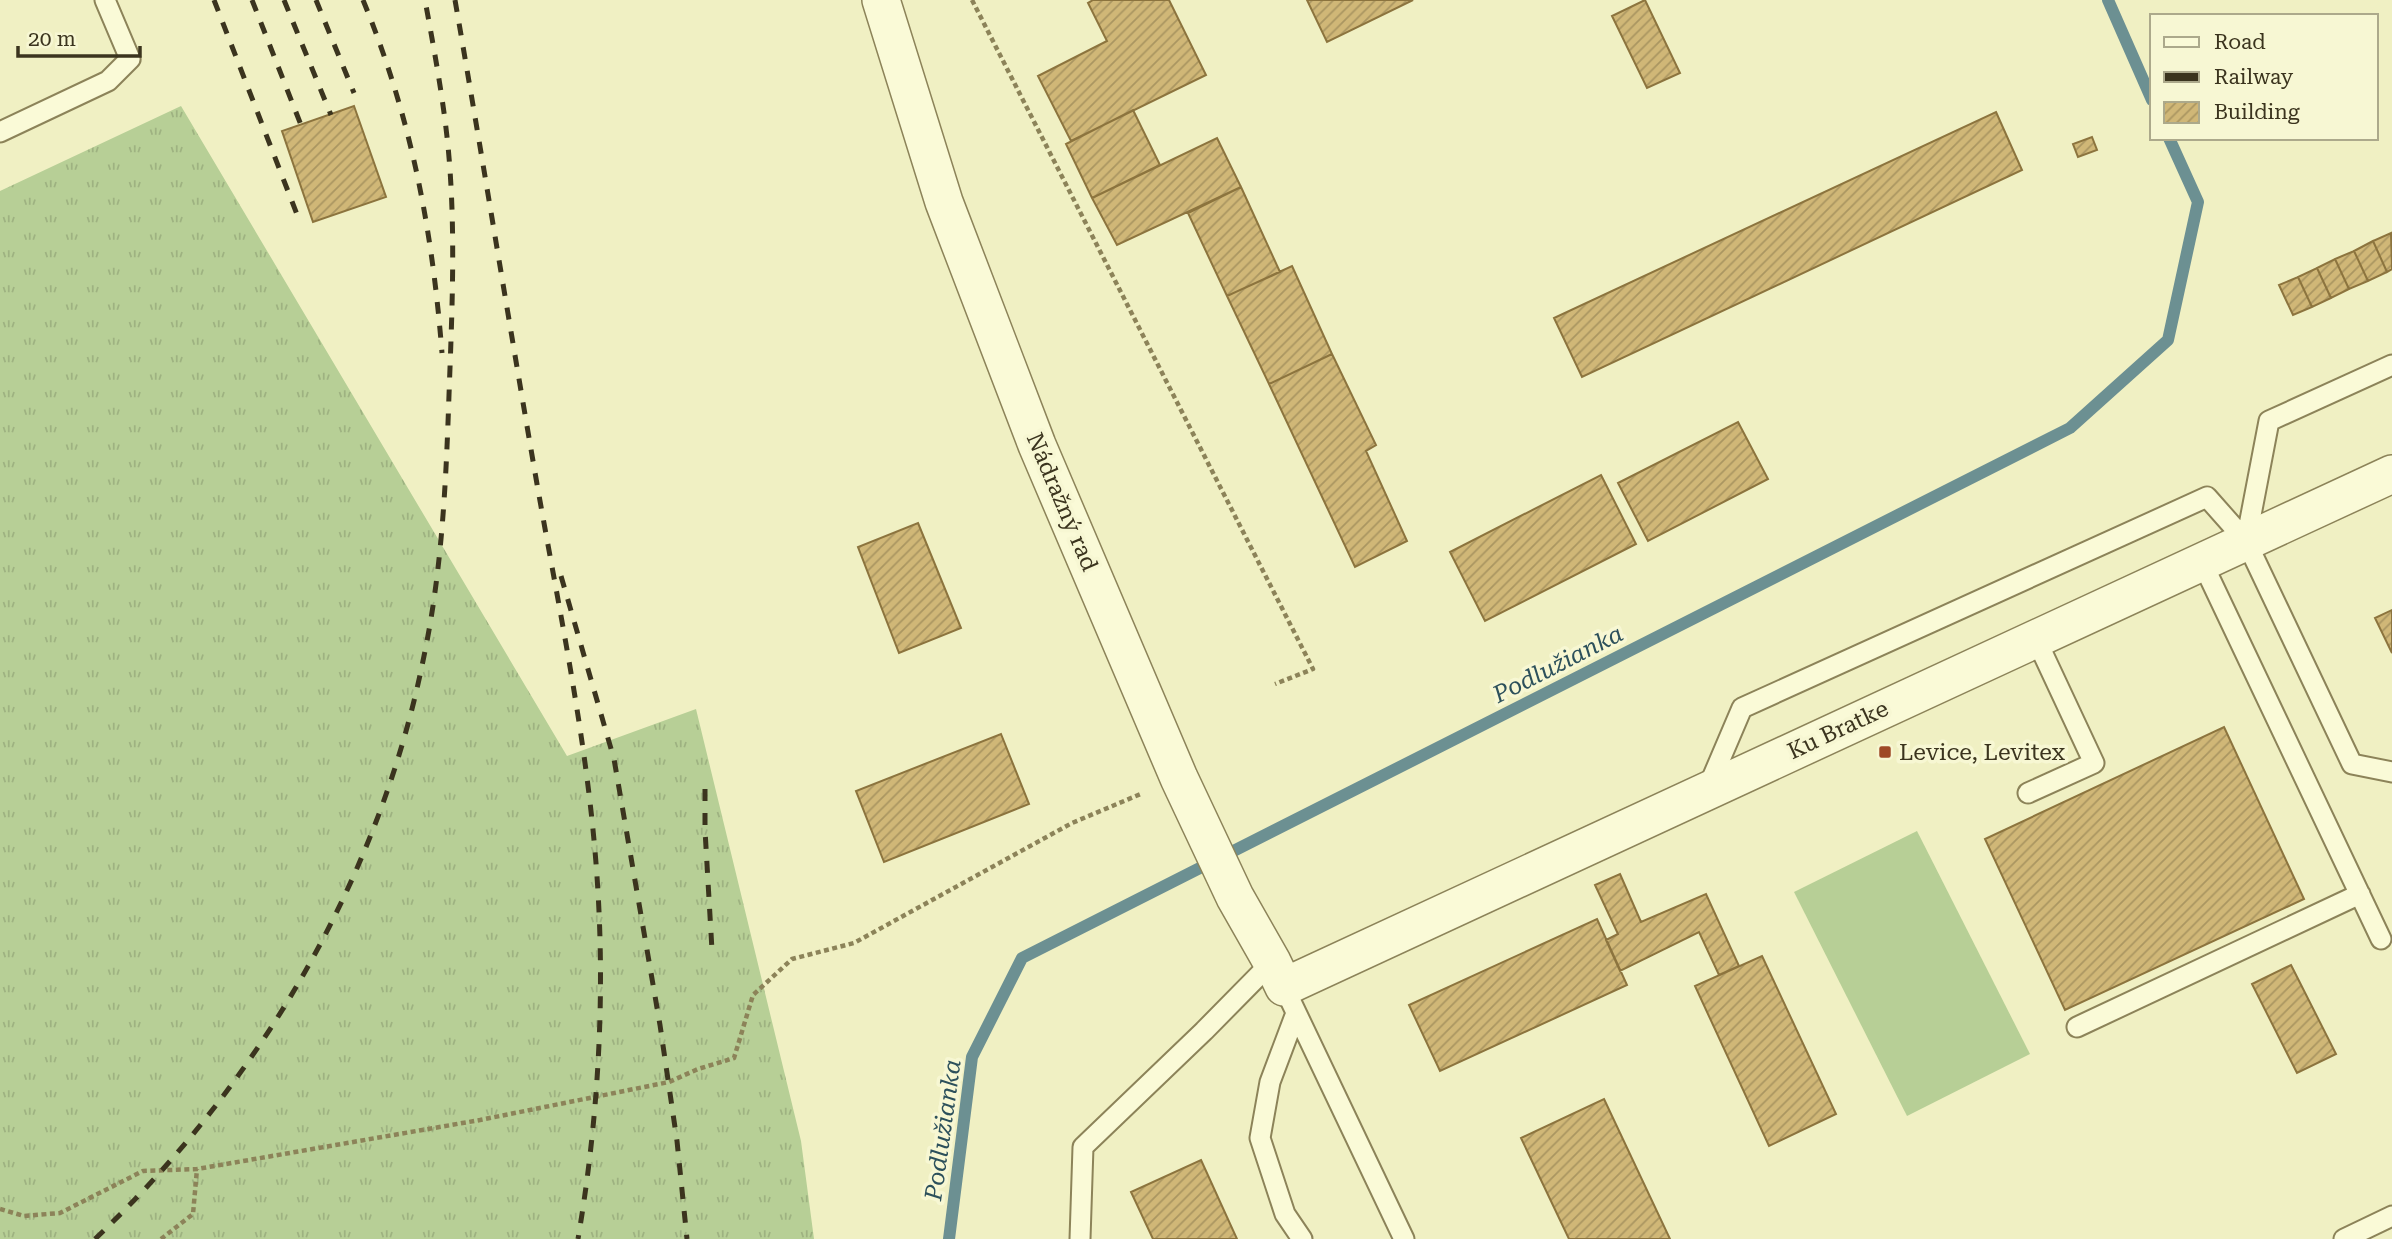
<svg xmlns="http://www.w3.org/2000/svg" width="2392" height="1239" viewBox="0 0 2392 1239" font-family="'Roboto Serif',serif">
<defs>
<pattern id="grass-tufts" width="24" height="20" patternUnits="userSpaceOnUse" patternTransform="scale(1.75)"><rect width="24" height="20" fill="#b7cf96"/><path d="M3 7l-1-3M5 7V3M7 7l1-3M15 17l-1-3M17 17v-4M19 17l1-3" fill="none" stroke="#9eb281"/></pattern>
<pattern id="building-hatch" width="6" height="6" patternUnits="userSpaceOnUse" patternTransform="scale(1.75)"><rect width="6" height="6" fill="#d0b777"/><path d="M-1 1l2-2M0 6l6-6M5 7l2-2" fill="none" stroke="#aa9661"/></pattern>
</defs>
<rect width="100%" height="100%" fill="#f0f0c3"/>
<path fill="url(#grass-tufts)" d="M181 106 567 756 696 709 801 1141 814 1239H0V191Z"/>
<path fill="#b7cf96" d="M1917 831 2030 1054 1907 1116 1794 892Z"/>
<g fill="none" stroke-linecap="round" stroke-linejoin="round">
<path stroke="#6c9092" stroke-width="12" d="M2108 0 2152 100
M949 1239 972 1057 1022 958 2070 428 2168 340 2198 202 2169 138"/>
</g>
<path fill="url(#building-hatch)" stroke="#8c743e" stroke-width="2" d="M1093 0H1169L1206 75 1071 141 1038 76 1107 41 1088 3Z
M1307 0H1413L1327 42Z
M1645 0 1680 73 1647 88 1612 16Z
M354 106 386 197 313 222 282 131Z
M1133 110 1160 165 1092 198 1066 144Z
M1996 112 2022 170 1582 377 1554 318Z
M2092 137 2097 150 2078 157 2073 144Z
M1217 138 1241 187 1117 245 1092 198Z
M1241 187 1280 272 1227 296 1188 213Z
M2391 233 2392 269 2387 272 2373 241Z
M2373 241 2387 272 2368 281 2354 251Z
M2354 251 2368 281 2349 289 2335 259Z
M2335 259 2349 289 2331 298 2317 268Z
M1292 266 1332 354 1269 384 1227 296Z
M2317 268 2331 298 2312 307 2298 277Z
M2298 277 2312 307 2293 315 2279 285Z
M1332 354 1376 445 1366 451 1407 541 1355 567 1269 384Z
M1738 422 1768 479 1648 541 1618 483Z
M1601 475 1636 544 1485 621 1450 552Z
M918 523 961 628 899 653 858 547Z
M2392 610V653L2375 618Z
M2224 727 2304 899 2065 1010 1985 839Z
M1001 734 1029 804 884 862 856 791Z
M1620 874 1641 922 1706 894 1739 966 1719 975 1699 932 1620 971 1606 940 1618 934 1595 885Z
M1597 919 1627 985 1440 1071 1409 1005Z
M1762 956 1836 1114 1769 1146 1695 986Z
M2291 965 2336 1054 2297 1073 2252 984Z
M1604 1099 1670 1239H1569L1521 1138Z
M1201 1160 1237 1239H1153L1131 1192Z"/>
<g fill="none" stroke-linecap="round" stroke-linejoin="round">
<defs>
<path id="service" d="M0 132 108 81 130 59 105 0
M2246 541 2269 421 2392 365
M2202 562 2381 939
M1707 790 1742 708 2207 497 2246 541 2352 764 2392 772
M2028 793 2094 763 2036 639
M1284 987 1404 1239
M1296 1013 1270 1082 1260 1138 1285 1214 1302 1239
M2077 1027 2360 894
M1080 1239 1083 1147 1204 1031 1272 962
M2344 1239 2392 1216"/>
<path id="minor" d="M881 0 944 202 1037 445 1179 778 1235 897 1272 962 1284 987 2392 474"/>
</defs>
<use href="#service" stroke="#8c8359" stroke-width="23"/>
<use href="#minor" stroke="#8c8359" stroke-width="40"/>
<path stroke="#8c8359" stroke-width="4.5" stroke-dasharray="5 3.5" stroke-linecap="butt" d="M972 0 1313 669 1275 684
M0 1209 24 1216 60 1213 143 1171 197 1169 480 1120 669 1082 698 1069 734 1058 753 995 792 959 854 943 1072 823 1143 793
M161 1239 193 1214 197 1169"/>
<use href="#service" stroke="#fafad7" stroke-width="19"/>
<use href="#minor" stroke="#fafad7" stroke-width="37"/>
<path stroke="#3b341e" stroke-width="5" stroke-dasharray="12 12" stroke-linecap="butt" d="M214 0 298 217
M252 0 301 125
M284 0 331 115
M316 0 354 93
M363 0C411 117 432 227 442 353
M455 0C483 161 509 323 537 484 559 609 586 736 596 863 606 989 599 1115 578 1239
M561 576 614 759 660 1025 677 1141 687 1239
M705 789V830L712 950
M95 1239C259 1084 380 878 424 656 442 570 446 483 449 395 452 312 456 229 448 146 443 97 434 49 425 0"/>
</g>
<rect fill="#9e4926" stroke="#f7f7d3" stroke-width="2.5" x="1878" y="745" width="14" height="14" rx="3.5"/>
<g text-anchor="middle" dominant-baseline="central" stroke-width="7" stroke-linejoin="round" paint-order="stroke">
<g font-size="23" fill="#3b341e" stroke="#f7f7d3">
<text transform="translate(1062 502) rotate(67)">Nádražný rad</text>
<text transform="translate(1838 730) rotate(-25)">Ku Bratke</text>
</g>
<g font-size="23" fill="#3b341e" stroke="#f7f7d3" text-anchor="start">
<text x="1899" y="752">Levice, Levitex</text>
</g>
<g font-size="24" font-style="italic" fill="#2c505b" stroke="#f7f7d3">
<text transform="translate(1558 664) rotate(-27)">Podlužianka</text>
<text transform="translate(943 1130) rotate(-82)">Podlužianka</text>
</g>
</g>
<rect x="2150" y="14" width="228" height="126" fill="#f7f7d3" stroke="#aca98b" stroke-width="2"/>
<rect x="2164" y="37" width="35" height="10" fill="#fafad7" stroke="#aca98b" stroke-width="2"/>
<text x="2214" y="49" font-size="21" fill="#3b341e">Road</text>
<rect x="2164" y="72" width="35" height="10" fill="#3b341e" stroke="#aca98b" stroke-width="2"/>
<text x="2214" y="84" font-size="21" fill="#3b341e">Railway</text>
<rect x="2164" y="102" width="35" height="21" fill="url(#building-hatch)" stroke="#aca98b" stroke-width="2"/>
<text x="2214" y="119" font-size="21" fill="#3b341e">Building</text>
<path d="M18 46v10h122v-10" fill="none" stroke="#3b341e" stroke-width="3.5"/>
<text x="28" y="46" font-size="21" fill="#3b341e" stroke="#f7f7d3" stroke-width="5" paint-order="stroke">20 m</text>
</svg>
